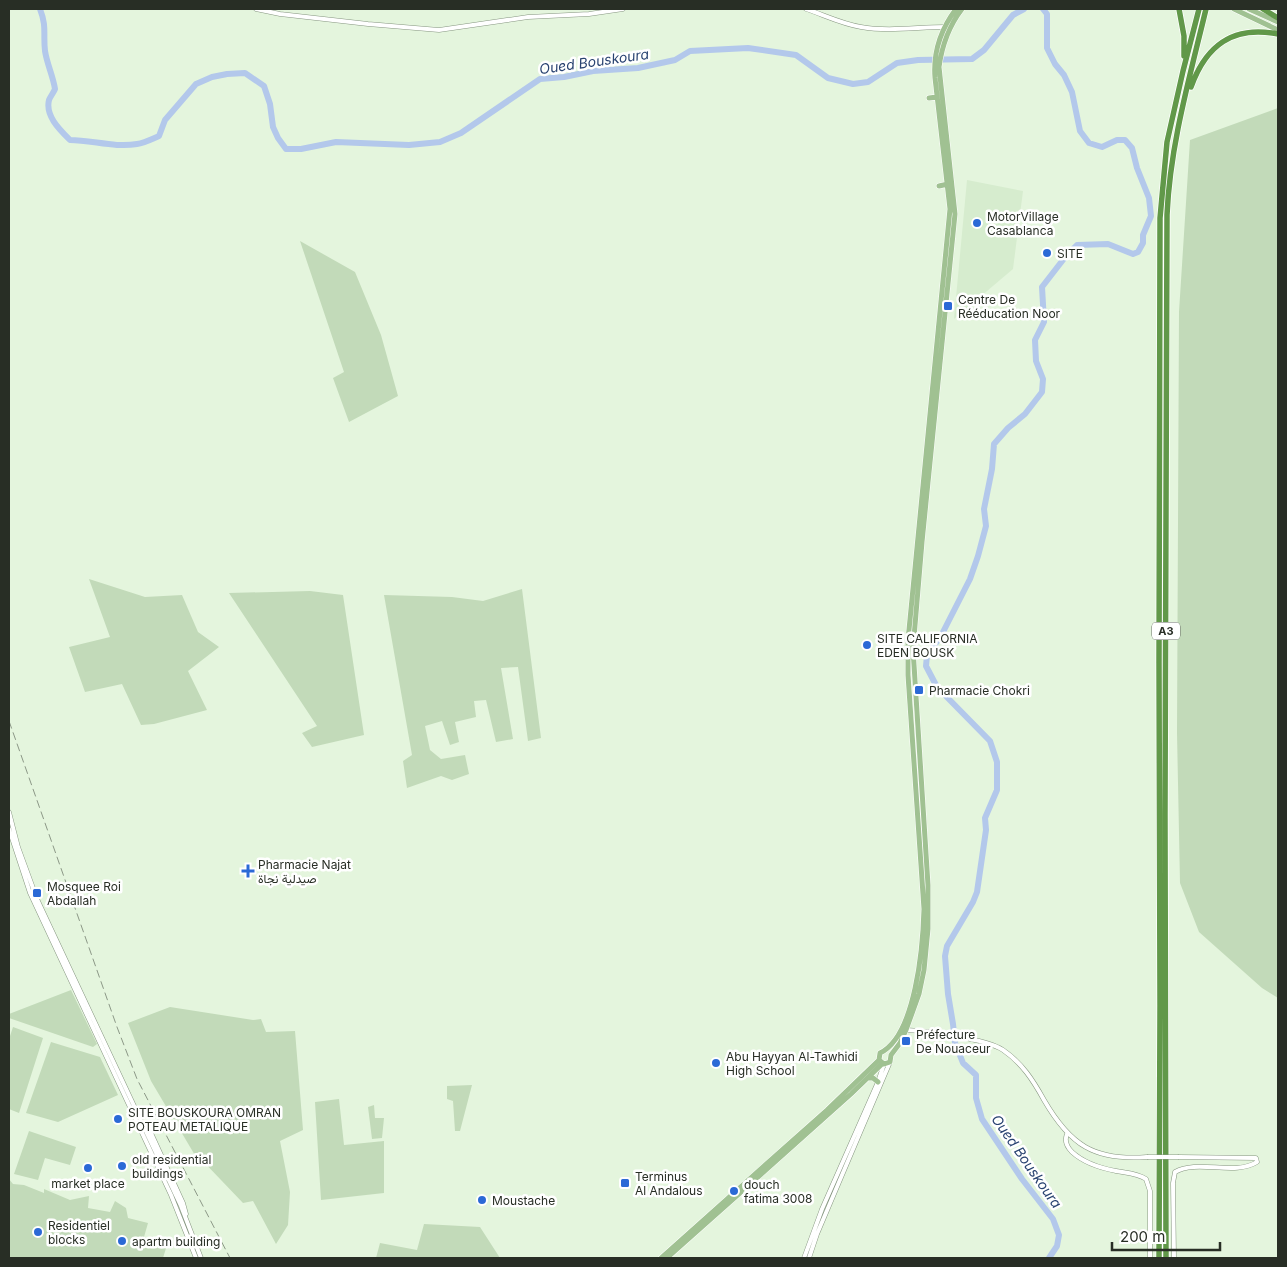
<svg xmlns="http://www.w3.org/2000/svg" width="1287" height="1267" viewBox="0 0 1287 1267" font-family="Inter,Vazirmatn,sans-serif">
<rect width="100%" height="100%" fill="#e4f5dd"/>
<path fill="#d6ecce" d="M967 180 1023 191 1013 269 954 319Z"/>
<path fill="#c2dab9" d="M1278 108V998L1262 988 1199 932 1180 883 1177 733 1179 312 1190 140Z
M300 241 355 272 381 335 398 396 349 422 333 378 344 372Z
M89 579 145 597 182 595 198 632 219 647 188 671 207 710 154 724 141 725 122 684 85 692 69 647 110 637Z
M522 589 541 738 528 741 518 667 501 668 513 739 496 742 486 700 474 701 476 717 455 722 459 742 450 745 442 721 425 726 430 750 441 759 465 755 469 774 452 780 441 776 407 788 403 761 412 755 384 595 452 597 483 601Z
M310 591 343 595 364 735 312 747 302 733 317 726 229 593Z
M71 990 97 1044 93 1047 9 1018V1014Z
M170 1007 253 1020 261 1019 266 1032 295 1031 303 1130 280 1141 290 1192 288 1225 276 1244 253 1201 243 1203 199 1157H196L151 1081 128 1023Z
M13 1027 43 1038 19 1113 9 1109V1039Z
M51 1042 100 1057 118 1095 58 1122 26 1113Z
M472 1085 460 1131H455L453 1101 447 1099V1086Z
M339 1099 344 1145 384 1141V1193L321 1200 315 1102Z
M374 1105 375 1118H384L382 1138 372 1139 368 1107Z
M29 1131 76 1147 70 1165 45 1158 38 1180 14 1174Z
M9 1179 13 1184 24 1185 44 1193V1189L70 1200 89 1196 88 1208 110 1212 115 1201 126 1208 128 1218 148 1223 144 1237 167 1245 163 1258H127L121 1257V1258H9Z
M424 1224 480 1227 500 1258H376L380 1243 417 1250Z"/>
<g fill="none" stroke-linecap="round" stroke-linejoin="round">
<path stroke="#b3c8eb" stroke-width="6" d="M40 9C47 27 43 34 45 51 47 64 53 76 55 89 54 92 50 97 49 100 45 116 60 130 70 140 92 140 115 148 137 144 144 143 152 139 159 136L165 120 196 84 212 77 227 74 245 73 264 86 270 104 273 127 278 138 286 149H301L336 142 409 145 440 142 461 133 540 79 564 77 593 71 638 68 675 60 690 51 748 48 796 55 828 78 853 84 868 82 897 63 918 60 972 59 984 50 1013 15 1024 9
M1043 9 1047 14V48L1055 64 1064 75 1072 92 1080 131 1089 143 1102 147 1117 140H1125L1132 148 1137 168 1149 198 1151 216 1143 235V243L1138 252 1133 254 1108 244 1077 245 1066 256 1042 287 1044 322 1035 340 1036 361 1043 379 1042 392 1025 414 1008 428 994 444 992 469 984 509 986 526 978 556 970 579 941 636 927 655 926 666 937 687 990 741 997 762V790L985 818 986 830 977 892 973 902 947 946 945 956 948 994 953 1024 955 1043 963 1063 976 1075V1098L982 1119 1022 1179 1053 1219 1059 1235 1057 1246 1049 1258"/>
<defs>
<path id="minor" d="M256 9 280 14 368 24 439 30 528 17 589 14 623 9
M806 9C824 15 842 24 861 27 889 32 918 27 946 27
M9 812 18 847 37 899 181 1206 201 1258
M9 829 30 893 171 1195 196 1258
M906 1030C927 1031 987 1039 1003 1050 1022 1063 1033 1080 1044 1100 1070 1145 1094 1161 1147 1157
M143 1124 151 1133 183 1203 186 1214
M1067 1134C1064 1141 1067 1147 1072 1152 1084 1163 1100 1168 1116 1171 1126 1173 1137 1173 1146 1179L1150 1191V1258
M804 1258 822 1209 878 1082 884 1064
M809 1258 817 1234 890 1062
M1174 1258 1173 1183 1175 1172C1197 1159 1235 1176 1257 1162L1256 1158 1179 1157"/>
<path id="major" d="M1234 9 1278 30
M1249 9 1278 22
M929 98 937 97
M939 186 948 184
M879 1060 884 1064 890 1062 891 1055 900 1043 906 1030 919 994 924 970 928 929V885L913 649 922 542 955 214 939 67C942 45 949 26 962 9
M868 1078H873L878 1082
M661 1258 827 1110 879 1060 880 1053C916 1036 923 945 924 909L908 675V640L950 209 935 78C933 53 941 29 956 9
M667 1258 851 1094 882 1064"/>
<path id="highway" d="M1179 9 1184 36V56
M1263 9 1278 18
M1191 87C1206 45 1233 25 1278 34
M1159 1258 1160 1005 1159 663 1160 218 1167 142 1183 71 1199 9
M1166 1258 1165 814 1167 215C1170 145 1190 76 1206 9"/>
</defs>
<use href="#minor" stroke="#869680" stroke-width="5"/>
<use href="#major" stroke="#fff" stroke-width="6"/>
<use href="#highway" stroke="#fff" stroke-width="7"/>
<use href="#minor" stroke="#fff" stroke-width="4"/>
<use href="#major" stroke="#a0c192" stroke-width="5"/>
<use href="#highway" stroke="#619849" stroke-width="5.5"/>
<path stroke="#8c9887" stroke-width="1" stroke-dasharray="8 4" stroke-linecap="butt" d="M9 721 117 1027 137 1079 230 1258"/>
<defs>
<path id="minor-bridge" d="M1147 1157H1179"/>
</defs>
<use href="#minor-bridge" stroke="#869680" stroke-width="5" stroke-linecap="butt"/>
<use href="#minor-bridge" stroke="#fff" stroke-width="4"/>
</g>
<g fill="#2b69d6" stroke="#fff" stroke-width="2">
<circle cx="977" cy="223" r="5"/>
<circle cx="1047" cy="253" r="5"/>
<rect x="943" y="301" width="10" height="10" rx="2.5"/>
<circle cx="867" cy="645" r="5"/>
<rect x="914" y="685" width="10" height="10" rx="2.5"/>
<path d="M245.5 863.5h5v5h5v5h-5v5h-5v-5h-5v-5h5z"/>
<rect x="32" y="888" width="10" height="10" rx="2.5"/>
<rect x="901" y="1036" width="10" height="10" rx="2.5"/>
<circle cx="716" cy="1063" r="5"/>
<circle cx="118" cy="1119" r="5"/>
<circle cx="122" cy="1166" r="5"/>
<circle cx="88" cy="1168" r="5"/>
<rect x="620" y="1178" width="10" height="10" rx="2.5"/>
<circle cx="734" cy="1191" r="5"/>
<circle cx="482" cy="1200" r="5"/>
<circle cx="38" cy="1232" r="5"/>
<circle cx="122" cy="1241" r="5"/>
</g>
<g text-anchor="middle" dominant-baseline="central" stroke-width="5" stroke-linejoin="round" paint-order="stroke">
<rect fill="#fff" stroke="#686d66" stroke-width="1" x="1152" y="622.5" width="28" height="17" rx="4"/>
<g font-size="11" font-weight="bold" fill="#282e25">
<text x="1166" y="631">A3</text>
</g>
<g font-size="12" fill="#282e25" stroke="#fff" text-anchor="start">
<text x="987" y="216">MotorVillage<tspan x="987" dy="14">Casablanca</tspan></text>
<text x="1057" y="253">SITE</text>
<text x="958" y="299">Centre De<tspan x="958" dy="14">Rééducation Noor</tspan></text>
<text x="877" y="638">SITE CALIFORNIA<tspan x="877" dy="14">EDEN BOUSK</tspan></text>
<text x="929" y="690">Pharmacie Chokri</text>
<text x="258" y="864">Pharmacie Najat<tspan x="258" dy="14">صيدلية نجاة</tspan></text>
<text x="47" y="886">Mosquee Roi<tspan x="47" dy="14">Abdallah</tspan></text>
<text x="916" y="1034">Préfecture<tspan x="916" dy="14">De Nouaceur</tspan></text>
<text x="726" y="1056">Abu Hayyan Al-Tawhidi<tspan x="726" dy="14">High School</tspan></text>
<text x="128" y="1112">SITE BOUSKOURA OMRAN<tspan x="128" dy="14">POTEAU METALIQUE</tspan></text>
<text x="132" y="1159">old residential<tspan x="132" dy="14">buildings</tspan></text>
<text x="635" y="1176">Terminus<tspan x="635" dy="14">Al Andalous</tspan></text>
<text x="88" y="1183" text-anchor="middle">market place</text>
<text x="744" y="1184">douch<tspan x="744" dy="14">fatima 3008</tspan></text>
<text x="492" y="1200">Moustache</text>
<text x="48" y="1225">Residentiel<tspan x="48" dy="14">blocks</tspan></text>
<text x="132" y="1241">apartm building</text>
</g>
<g font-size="14" font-style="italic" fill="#284270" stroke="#fff">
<text transform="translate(594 61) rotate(-8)">Oued Bouskoura</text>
<text transform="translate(1027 1161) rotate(55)">Oued Bouskoura</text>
</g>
</g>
<rect width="1287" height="1267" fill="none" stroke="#282e25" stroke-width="20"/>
<path d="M1112 1242v8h108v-8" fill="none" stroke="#282e25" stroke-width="2.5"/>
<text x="1120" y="1242" font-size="15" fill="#282e25" stroke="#ffffff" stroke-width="4" paint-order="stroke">200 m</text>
</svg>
